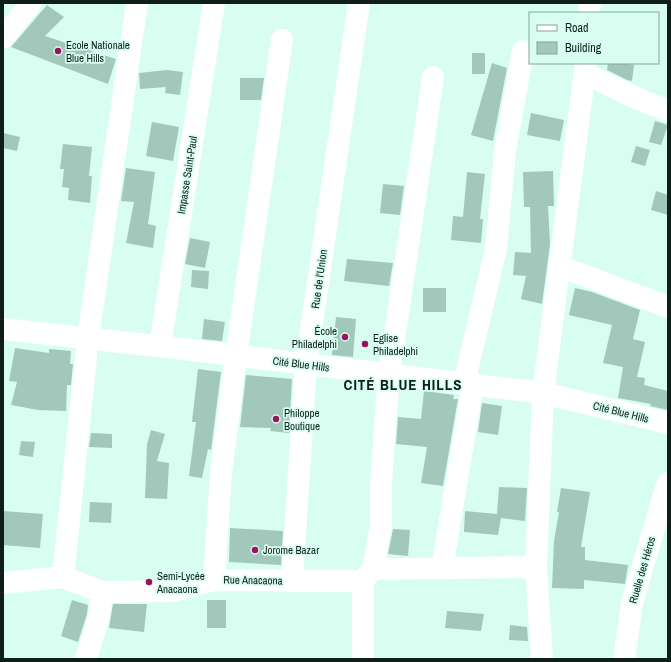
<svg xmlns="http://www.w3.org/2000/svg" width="671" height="662" viewBox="0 0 671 662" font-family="'Archivo Narrow',sans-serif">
<rect width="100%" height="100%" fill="#d8fef1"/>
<path fill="#a2c7bb" d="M47 5 64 17 45 36 116 59 108 84 11 47Z
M472 53H485V74H472Z
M492 63 507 68 493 141 471 135Z
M608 63H622L634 65 632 81 627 80 607 70Z
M167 70 183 72 180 95 165 93 166 87 140 89 139 73Z
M240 78H264L261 100H240Z
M531 113 564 120 560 141 527 135Z
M655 121 668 125 661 145 649 142Z
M152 122 179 127 173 161 146 156Z
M3 133 20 137 17 151 3 148Z
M63 144 92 147 89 176H92L90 203 68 200 69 188 62 187 64 169H60Z
M636 146 650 150 645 166 631 162Z
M126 168 155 172 148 224 156 226 153 248 126 243 134 202 121 201Z
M553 171 554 206H548L550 244 542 304 521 299 526 276 513 275 515 252 531 253 530 207H524L523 172Z
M467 172 485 174 480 219H483L481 243 451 240 453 216 463 217Z
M383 184 404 186 400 215 380 213Z
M656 191 668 195V215L651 210Z
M190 238 210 242 205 268 185 264Z
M347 259 393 263 389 286 344 281Z
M192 270 209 271 208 289 191 287Z
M423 288H446V312H423Z
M575 288 592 292 640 310 633 339 645 342 637 377 645 378 644 385 668 391V410L650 406 651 404 618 398 623 367 603 363 612 325 569 315Z
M336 317 356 319 353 357 332 355Z
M204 319 225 322 222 341 202 339Z
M15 348 49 353V349L71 351 70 364H73L71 385H67L66 411 38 410 11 405 17 382 9 381Z
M198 369 221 372 211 450 208 449 202 478 189 476 196 422H192Z
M246 375 292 379 289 433 270 431 271 428 240 427Z
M424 391 454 395 453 399H458L443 486 421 483 427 447 396 444 398 417 421 419Z
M482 403 502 406 498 435 478 432Z
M151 430 165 434 157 461 169 463 167 499 145 498 147 444Z
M91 433 112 434V448L89 447Z
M21 441 35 442 33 457 19 455Z
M499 487 527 488 525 521 501 518 498 535 464 532 465 511 497 514Z
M561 488 590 492 581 547H585V560L628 565 625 584 584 580V589L552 588 554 541 559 512H557Z
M90 502 112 503 111 523 89 522Z
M3 511 43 514 40 548 3 545Z
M230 528 283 531 281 565 229 562Z
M393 529 410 530 408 556 388 554Z
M72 600 88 605 87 614 78 642 61 636Z
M207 600H226V628H207Z
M113 604H147L144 632 109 628Z
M447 611 484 614 481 631 445 628Z
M510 625 527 627 528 641 509 640Z"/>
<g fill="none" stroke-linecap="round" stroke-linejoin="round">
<path stroke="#fff" stroke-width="22" d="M589 13 590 3
M3 38 31 3
M586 74 634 97 668 111
M559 266 668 307
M3 329 175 348 543 393 668 423
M160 346 214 3
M464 383 496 249 505 151 523 51
M442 568 473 384
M373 569 536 567
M63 577 88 338 137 3
M214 580 221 473 236 356 282 40
M292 581 306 364 359 3
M3 583 63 577 102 592 173 591 214 580 363 581
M86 659 99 617 102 592
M363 659V581L373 569 381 526V482L389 374 433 77
M542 659 536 567 543 393 586 63
M624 659 632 603 663 498 668 483"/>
</g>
<g fill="#9c1161" stroke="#d8fef1" stroke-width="1.5">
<circle cx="58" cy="51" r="4"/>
<circle cx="345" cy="337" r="4"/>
<circle cx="365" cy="344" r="4"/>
<circle cx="276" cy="419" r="4"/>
<circle cx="255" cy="550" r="4"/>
<circle cx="149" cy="582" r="4"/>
</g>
<g text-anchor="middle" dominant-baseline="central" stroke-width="3.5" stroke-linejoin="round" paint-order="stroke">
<g font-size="11" fill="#101e19" stroke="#d8fef1" text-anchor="start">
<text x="66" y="45">Ecole Nationale<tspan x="66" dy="13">Blue Hills</tspan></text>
<text x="337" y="331" text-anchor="end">École<tspan x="337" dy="13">Philadelphi</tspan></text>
<text x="373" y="338">Eglise<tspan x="373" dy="13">Philadelphi</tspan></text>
<text x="284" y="413">Philoppe<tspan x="284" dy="13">Boutique</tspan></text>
<text x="263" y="550">Jorome Bazar</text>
<text x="157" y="576">Semi-Lycée<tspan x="157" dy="13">Anacaona</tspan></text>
</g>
<g font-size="11" fill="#101e19" stroke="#d8fef1">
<text transform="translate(187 175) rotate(-81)">Impasse Saint-Paul</text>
<text transform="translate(319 279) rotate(-82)">Rue de l'Union</text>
<text transform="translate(301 364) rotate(7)">Cité Blue Hills</text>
<text transform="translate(621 412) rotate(14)">Cité Blue Hills</text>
<text transform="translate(642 570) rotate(-74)">Ruelle des Héros</text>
<text transform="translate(253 580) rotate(1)">Rue Anacaona</text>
</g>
<g font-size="15" font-weight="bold" letter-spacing="1" fill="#101e19" stroke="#d8fef1">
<text x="403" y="384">CITÉ BLUE HILLS</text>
</g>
</g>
<rect width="671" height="662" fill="none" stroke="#101e19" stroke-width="8"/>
<rect x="529" y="12" width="130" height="52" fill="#d8fef1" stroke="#88a49b"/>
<rect x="537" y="25" width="20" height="6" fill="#ffffff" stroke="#88a49b"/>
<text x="565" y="32" font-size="12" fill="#101e19">Road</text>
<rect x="537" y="42" width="20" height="12" fill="#a2c7bb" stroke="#88a49b"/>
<text x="565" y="52" font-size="12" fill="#101e19">Building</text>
</svg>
